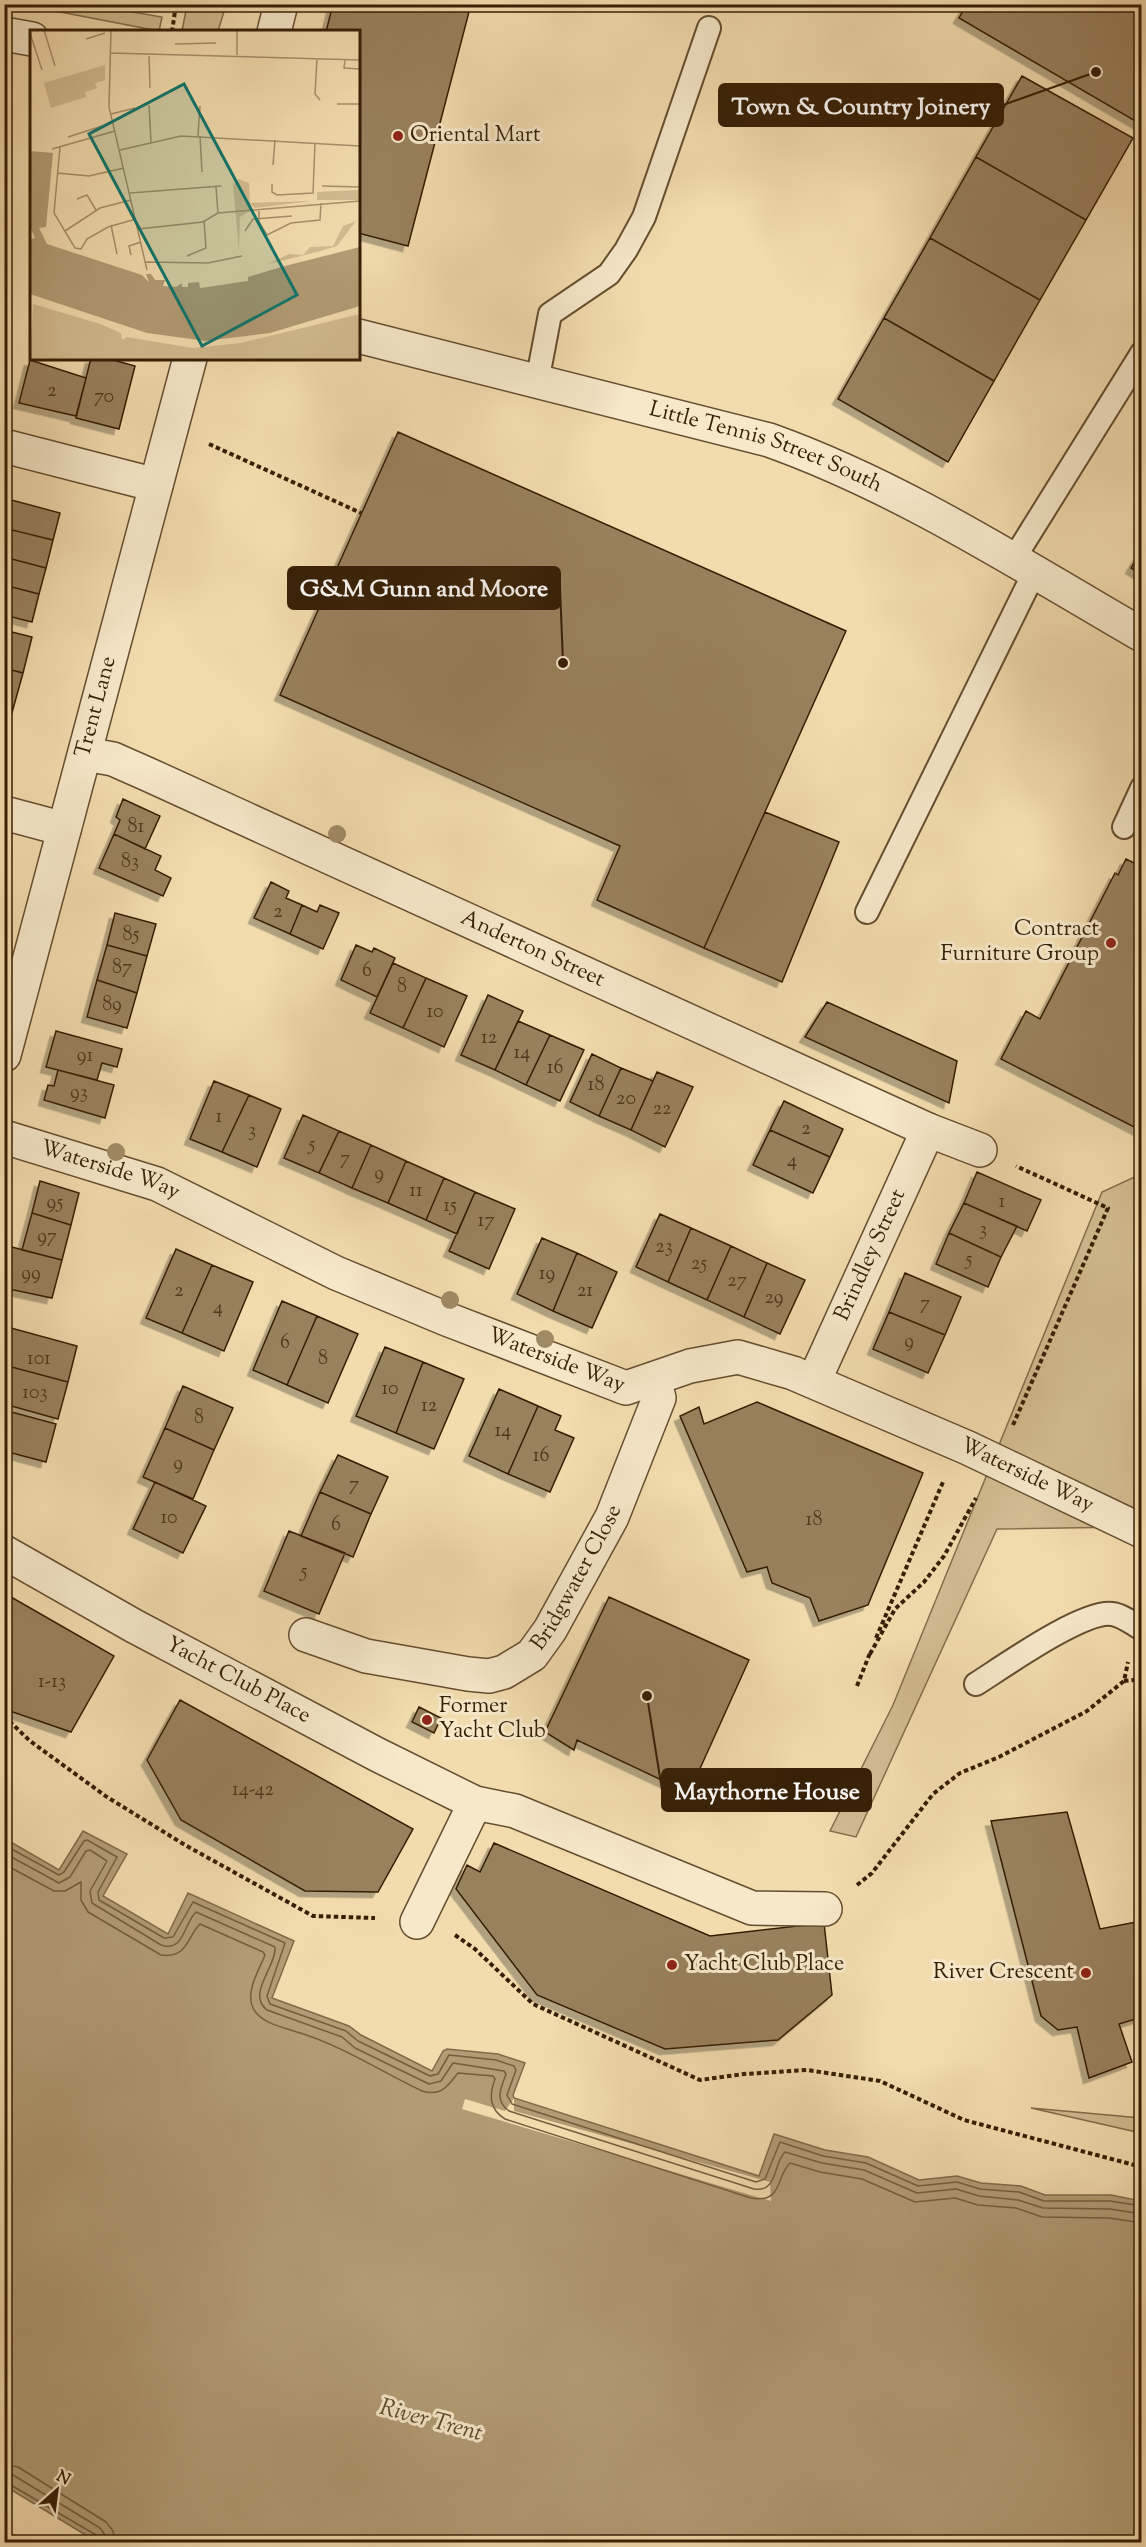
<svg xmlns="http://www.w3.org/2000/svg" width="1146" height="2547" viewBox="0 0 1146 2547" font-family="'Sorts Mill Goudy',serif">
<defs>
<filter id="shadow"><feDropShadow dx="-5.5" dy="5.5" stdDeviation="0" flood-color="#0004"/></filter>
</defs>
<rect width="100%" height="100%" fill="#f2dcae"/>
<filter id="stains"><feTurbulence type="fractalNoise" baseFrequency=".00333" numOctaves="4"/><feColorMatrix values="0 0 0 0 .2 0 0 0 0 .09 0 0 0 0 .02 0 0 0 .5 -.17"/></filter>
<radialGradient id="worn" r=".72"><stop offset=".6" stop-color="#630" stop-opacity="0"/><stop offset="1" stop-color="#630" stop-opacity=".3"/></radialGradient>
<path fill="#d2bc91" stroke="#846e4c" stroke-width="1.5" d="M24 5H105L109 8 162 17 159 31Z
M187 5H226L218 31H182Z
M1141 1174 1142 1493 1127 1527 997 1529 856 1837 830 1831 893 1705 1102 1192Z
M1031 2108 1141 2118V2133Z"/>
<path fill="#b29c75" stroke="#806a49" stroke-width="1.5" d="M83 1831 127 1854 103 1896 168 1934 188 1893 294 1941 272 1998 349 2026 361 2035 432 2071 443 2051 447 2049 498 2054 525 2063 513 2095 514 2098 759 2176 774 2134 825 2150 868 2157 919 2180 957 2176 981 2183 1021 2186 1045 2195H1111L1141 2201V2542H97L5 2486 4 1838 59 1870Z"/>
<path fill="#f2dcae" d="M514 2098V2111L770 2182 771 2201 462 2109 465 2099 505 2111Z"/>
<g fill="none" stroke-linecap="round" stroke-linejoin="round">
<path stroke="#745e3e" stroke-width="1.5" d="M4 1845 59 1875 64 1872 84 1841 87 1840 117 1857 98 1892 99 1900 164 1938 173 1937 193 1902 285 1943 267 1996 270 2004 346 2031 358 2041 430 2076 438 2074 449 2055 496 2060 514 2066 516 2070 507 2095 512 2104 756 2182 765 2179 780 2142 823 2156 866 2163 918 2186 957 2182 980 2189 1019 2192 1044 2201H1110L1142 2206
M4 1853 59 1883 70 1877 86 1851 90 1850 107 1861 90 1891 92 1903 161 1945C184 1953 184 1923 196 1912L275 1947C277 1966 246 1994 267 2010L342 2037 355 2048 429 2084 441 2081 453 2063 504 2071 506 2074C501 2088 494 2100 509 2111L754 2189C778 2193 773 2163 785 2152L822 2163 864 2170 917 2193 956 2189 979 2196 1018 2200 1043 2208 1110 2209 1142 2214
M4 1864 54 1891H65L81 1882V1900L88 1912 161 1955C187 1959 187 1937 200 1924L263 1952 265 1955C259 1970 245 1992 253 2008 260 2023 282 2027 297 2032 341 2045 380 2071 422 2091 442 2097 448 2085 458 2073L493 2076 495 2079C489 2095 489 2109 505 2119L751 2198C783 2204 776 2176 790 2163L820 2172 862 2179 915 2202 955 2198 978 2205 1016 2208 1042 2217 1109 2218 1142 2223
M4 2464 18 2467 106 2522 113 2531 115 2542
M4 2473 13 2475 100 2528 105 2535 106 2542
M4 2481 96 2535 99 2542"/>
</g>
<path fill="#98815d" stroke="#361f06" stroke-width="1.5" filter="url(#shadow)" d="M333 4 362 11 364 4H457L470 8 408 246 358 233V32H326Z
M967 4H1142V125L959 18Z
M1022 76 1133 138 1086 220 976 157Z
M976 157 1086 220 1040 300 930 238Z
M930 238 1040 300 994 381 884 318Z
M884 318 994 381 948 462 838 399Z
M91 358H106L135 366 119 429 76 418Z
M30 360 86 378 76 416 19 403Z
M398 432 846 631 704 948 597 900 620 846 280 695Z
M4 498 60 513 53 540 4 528Z
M4 528 53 540 46 568 4 557Z
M1142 550V575L1131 568Z
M4 557 46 568 39 594 4 585Z
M4 585 39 594 32 622 4 615Z
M4 630 32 637 23 673 4 668Z
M4 668 23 673 13 709 4 707Z
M4 707 13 709 4 742Z
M123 799 160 816 145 849 114 834 120 820 116 817Z
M765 812 839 842 782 982 704 948Z
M114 834 161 856 155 870 171 878 163 896 99 868Z
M1126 859 1142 867V1131L1001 1059 1026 1011 1040 1019 1115 873 1118 875Z
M271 882 289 891 286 898 302 905 290 934 254 918Z
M302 905 317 912 320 905 339 913 323 949 290 934Z
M115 913 156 924 147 956 107 945Z
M107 945 147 956 137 993 97 980Z
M356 945 372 952 374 948 395 958 377 997 341 980Z
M393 963 426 978 403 1028 370 1013Z
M426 978 467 996 444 1047 403 1028Z
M97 980 137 993 127 1028 87 1017Z
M488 995 523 1011 495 1070 461 1055Z
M827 1002 957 1061 949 1103 805 1037Z
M518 1021 550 1035 526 1085 495 1070Z
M56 1031 122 1049 117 1067 102 1063 97 1080 46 1067Z
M550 1035 584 1050 560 1101 526 1085Z
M592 1054 621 1068 599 1116 570 1102Z
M621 1068 653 1081 631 1130 599 1116Z
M58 1070 114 1085 105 1118 44 1100 48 1085 54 1086Z
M657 1072 693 1087 665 1147 631 1130Z
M214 1081 249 1095 222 1152 190 1139Z
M249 1095 281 1109 257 1167 222 1152Z
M784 1101 843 1129 830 1157 770 1130Z
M303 1115 339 1131 319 1173 284 1158Z
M770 1130 830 1157 813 1193 753 1165Z
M339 1131 371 1145 352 1188 319 1173Z
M371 1145 406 1161 388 1203 352 1188Z
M406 1161 444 1178 426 1220 388 1203Z
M977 1172 1041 1200 1027 1231 964 1203Z
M444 1178 475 1192 457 1234 426 1220Z
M40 1181 79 1193 71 1225 32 1213Z
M475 1192 515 1209 489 1269 449 1251Z
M964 1203 1017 1226 1001 1257 949 1233Z
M32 1213 71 1225 62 1260 22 1250Z
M660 1214 691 1228 668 1282 636 1267Z
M691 1228 731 1246 707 1300 668 1282Z
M949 1233 1001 1257 988 1287 936 1264Z
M542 1238 577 1253 553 1311 517 1294Z
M4 1245 62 1260 52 1298 4 1288Z
M731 1246 767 1263 744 1317 707 1300Z
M176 1249 212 1265 182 1333 146 1318Z
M577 1253 617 1272 592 1328 553 1311Z
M767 1263 805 1280 780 1334 744 1317Z
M212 1265 253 1282 224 1351 182 1333Z
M905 1273 961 1297 945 1335 889 1312Z
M282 1301 317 1316 287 1385 253 1370Z
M889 1312 945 1335 928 1373 873 1349Z
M317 1316 358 1334 328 1403 287 1385Z
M11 1328 77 1346 68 1382 4 1365V1353Z
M385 1347 423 1362 396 1433 356 1416Z
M423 1362 464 1379 434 1449 396 1433Z
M4 1365 68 1382 58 1419 4 1404Z
M183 1386 233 1408 214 1450 165 1428Z
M499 1389 538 1406 508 1474 469 1456Z
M757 1402 923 1473 868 1605 819 1621 810 1598 772 1583 767 1567 747 1572 680 1416 699 1407 704 1424Z
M538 1406 561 1416 555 1430 574 1438 550 1492 508 1474Z
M4 1410 56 1424 46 1462 4 1451Z
M165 1428 214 1450 193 1499 143 1477Z
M338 1455 388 1477 371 1514 320 1492Z
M155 1482 206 1506 183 1553 133 1529Z
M320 1492 371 1514 353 1557 301 1536Z
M289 1531 345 1553 319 1614 264 1591Z
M4 1593 114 1656 71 1732 4 1709Z
M609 1597 749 1660 689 1793 577 1740 574 1750 545 1732Z
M180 1700 413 1829 378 1892 305 1891 181 1820 147 1760Z
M419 1707 441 1718 434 1733 412 1722Z
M1067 1812 1100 1929 1142 1921V2017L1119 2024 1132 2062 1089 2078 1077 2027 1058 2030 1041 2016 991 1821Z
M494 1843 710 1936 824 1923 832 1995 778 2040 665 2049 537 1995 456 1889 467 1865 480 1872Z"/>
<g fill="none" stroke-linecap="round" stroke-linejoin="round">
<defs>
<path id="service" d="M537 382 550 314 609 274 626 250 644 217 709 28
M1013 560 1142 353
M1124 827 1142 788
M867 912 1034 573
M976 1684C1003 1667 1083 1610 1112 1614 1122 1615 1133 1624 1142 1629"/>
<path id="pedestrian" d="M417 1922 475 1803"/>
<g id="minor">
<path d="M274 32 281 4"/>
<path d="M4 34 32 39"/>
<path id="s1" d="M358 336 769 440C901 487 1021 565 1142 635"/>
<path d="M4 446 156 485"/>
<path id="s2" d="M85 754 113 759 147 774 928 1130 980 1150"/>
<path d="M4 813 64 829"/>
<path id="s3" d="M4 1055 190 358"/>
<path id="s4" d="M4 1137 157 1184 336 1273 444 1318 626 1388 690 1366 738 1357 793 1373 968 1448 1142 1531"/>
<path id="s5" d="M814 1381 928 1130"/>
<path id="s6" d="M4 1552 134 1626 378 1755 475 1803 515 1811 752 1908 825 1909"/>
<path id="s7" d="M306 1635 366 1656 468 1674 489 1676 504 1672 532 1655 550 1630 612 1517 659 1398 654 1379"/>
</g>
</defs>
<use href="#service" stroke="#654e30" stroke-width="26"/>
<use href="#pedestrian" stroke="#654e30" stroke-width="36"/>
<use href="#minor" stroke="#654e30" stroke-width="36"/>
<path stroke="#361f06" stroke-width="4" stroke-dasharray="4.5 3" stroke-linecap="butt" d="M172 32 176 4
M209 444 361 513
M1013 1425 1108 1208 1016 1166
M876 1638 943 1482
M870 1654 895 1609 924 1582 944 1556 976 1498
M1124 1681 1142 1679
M857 1686 870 1653
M4 1716 30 1741 107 1797 185 1845 313 1916 375 1918
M857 1885 872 1873 933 1794 960 1773 999 1757 1087 1711 1124 1681 1128 1662
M455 1935 475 1949 533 2004 700 2080 744 2074 807 2070 880 2081 964 2120 1142 2167
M4 2531 23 2542"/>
<use href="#service" stroke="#f7e8ca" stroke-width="22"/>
<use href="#pedestrian" stroke="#f7e8ca" stroke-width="33"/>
<use href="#minor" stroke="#f7e8ca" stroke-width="33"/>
</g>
<g fill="#a08a65">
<circle cx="337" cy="834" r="9"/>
<circle cx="116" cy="1152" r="9"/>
<circle cx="450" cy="1300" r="9"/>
<circle cx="545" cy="1339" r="9"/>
</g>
<g fill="#8f2418" stroke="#f7e8ca" stroke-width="2">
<circle cx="398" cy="136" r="6"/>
<circle cx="1111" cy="943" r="6"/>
<circle cx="427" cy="1720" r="6"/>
<circle cx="672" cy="1965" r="6"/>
<circle cx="1086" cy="1973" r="6"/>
</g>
<g text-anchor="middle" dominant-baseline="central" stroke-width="6" stroke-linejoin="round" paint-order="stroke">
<g font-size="20" fill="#4e381c">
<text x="52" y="391">2</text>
<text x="104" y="397">70</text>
<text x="136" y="827">81</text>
<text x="130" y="862">83</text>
<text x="278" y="912">2</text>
<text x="131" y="935">85</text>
<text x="122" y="968">87</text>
<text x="367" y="971">6</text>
<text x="402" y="987">8</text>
<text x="112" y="1005">89</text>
<text x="435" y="1012">10</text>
<text x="489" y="1038">12</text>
<text x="522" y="1053">14</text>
<text x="85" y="1056">91</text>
<text x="555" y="1068">16</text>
<text x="596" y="1085">18</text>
<text x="79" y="1093">93</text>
<text x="626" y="1099">20</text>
<text x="662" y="1109">22</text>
<text x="219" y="1117">1</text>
<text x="806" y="1129">2</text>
<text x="252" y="1131">3</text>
<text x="312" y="1145">5</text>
<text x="345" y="1159">7</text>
<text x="792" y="1161">4</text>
<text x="379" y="1174">9</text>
<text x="416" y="1191">11</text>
<text x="1002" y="1202">1</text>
<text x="55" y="1203">95</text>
<text x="450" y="1206">15</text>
<text x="486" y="1221">17</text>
<text x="983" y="1230">3</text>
<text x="47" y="1237">97</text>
<text x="664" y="1247">23</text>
<text x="969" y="1260">5</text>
<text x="699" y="1264">25</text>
<text x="31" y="1274">99</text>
<text x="547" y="1274">19</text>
<text x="737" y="1281">27</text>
<text x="179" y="1291">2</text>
<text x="585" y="1291">21</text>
<text x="774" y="1298">29</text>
<text x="925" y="1304">7</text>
<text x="218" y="1308">4</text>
<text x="909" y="1342">9</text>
<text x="285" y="1343">6</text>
<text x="39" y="1359">101</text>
<text x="323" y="1359">8</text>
<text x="390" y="1389">10</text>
<text x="35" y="1393">103</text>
<text x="429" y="1406">12</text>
<text x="199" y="1418">8</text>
<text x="503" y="1431">14</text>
<text x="541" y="1456">16</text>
<text x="178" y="1464">9</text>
<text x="354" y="1485">7</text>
<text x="169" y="1518">10</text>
<text x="814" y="1520">18</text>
<text x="336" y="1525">6</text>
<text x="304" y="1572">5</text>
<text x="52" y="1682">1-13</text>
<text x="253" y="1790">14-42</text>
</g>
<g font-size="22" fill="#361f06" stroke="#f7e8ca" text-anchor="start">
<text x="410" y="136">Oriental Mart</text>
<text x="1099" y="930" text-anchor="end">Contract<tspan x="1099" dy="25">Furniture Group</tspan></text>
<text x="439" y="1707">Former<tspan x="439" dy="25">Yacht Club</tspan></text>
<text x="684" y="1965">Yacht Club Place</text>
<text x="1074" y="1973" text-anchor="end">River Crescent</text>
</g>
<g font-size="22" fill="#361f06" stroke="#f7e8ca">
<text stroke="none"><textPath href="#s1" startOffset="423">Little Tennis Street South</textPath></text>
<text stroke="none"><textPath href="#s3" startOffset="360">Trent Lane</textPath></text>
<text stroke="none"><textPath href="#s2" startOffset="489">Anderton Street</textPath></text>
<text stroke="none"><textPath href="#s4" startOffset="111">Waterside Way</textPath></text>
<text stroke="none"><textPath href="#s5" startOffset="138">Brindley Street</textPath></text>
<text stroke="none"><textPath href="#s4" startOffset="597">Waterside Way</textPath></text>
<text stroke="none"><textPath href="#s4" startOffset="1101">Waterside Way</textPath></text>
<text stroke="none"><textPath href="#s7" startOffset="326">Bridgwater Close</textPath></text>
<text stroke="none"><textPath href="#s6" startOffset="267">Yacht Club Place</textPath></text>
</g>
<g font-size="24" font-style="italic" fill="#614b2d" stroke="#f7e8ca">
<text transform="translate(431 2421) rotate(15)">River Trent</text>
</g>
</g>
<g transform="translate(30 30)">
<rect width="330" height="330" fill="#f2dcae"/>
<path d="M75 35V50L65 53 67 58 55 62 56 67 21 78 14 53ZM208 149 219 153 220 173 282 171 225 178 220 174V181L210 187 209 220 203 155ZM330 160V170H287V162ZM326 191 307 216 287 222 238 234 259 224 273 225 280 217 303 216 313 196ZM3 274 70 294 91 303 92 310 97 307 163 318 211 313 330 284V330H0Z" fill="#d2bc91"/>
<path d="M0 121 23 123 16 197 9 198 17 214 112 245 119 252 116 244H121L125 250H135L133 256 146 257 152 253V257H158V253L169 252 170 258 218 251V247L251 237 330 217V276L240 303 176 311 117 303 0 264V209L5 208 0 197Z" fill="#b29c75"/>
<path fill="none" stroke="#a7906b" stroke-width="1.5" d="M14 0 25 36M81 0 79 77 117 240M0 3 12 40M56 9 75 3M145 14 186 13M80 23 330 30M207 25V0M119 26 120 58M287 29 285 64 290 70M315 30 314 38 330 39M307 74H330M119 75 121 112M81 84 105 78M168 106 170 76M170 106 172 142M38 107 72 96M30 117 24 183 45 218 51 219 57 209 78 197 106 189M22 119 85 101M90 120 151 106 330 116M243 135 245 110M27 143 59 146 94 138M242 154V162L247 165 283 163 285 113M292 156 330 157M186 157 188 183M100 163 191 156M47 169 57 165 66 180M229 181V192L237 205 261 193 290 190 291 173M81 195 87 224M108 199 173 192 188 183 330 171M35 201 70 178 101 170M215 201 223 189 262 186M101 225 99 216 111 212M157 226 176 218 174 190M116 232 178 233 212 226"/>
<path fill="#0f766e" fill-opacity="0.15" stroke="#0f766e" stroke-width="3" d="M154 54 267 265 172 316 59 104Z"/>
<rect width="330" height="330" fill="none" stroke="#361f06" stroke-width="3"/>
</g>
<path fill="none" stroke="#361f06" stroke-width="2" d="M1096 72L1003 105M563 663L560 588M647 1696L662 1790"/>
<g fill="#361f06" stroke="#f7e8ca" stroke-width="2">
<circle cx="1096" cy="72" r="6"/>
<circle cx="563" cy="663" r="6"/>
<circle cx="647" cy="1696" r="6"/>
</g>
<g fill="#361f06" stroke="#361f06" stroke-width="2">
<rect x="719" y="84" width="284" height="42" rx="6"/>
<rect x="288" y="567" width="272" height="42" rx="6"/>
<rect x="662" y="1769" width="209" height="42" rx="6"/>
</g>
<g font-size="24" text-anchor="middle" font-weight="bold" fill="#fff">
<text x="861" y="114">Town &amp; Country Joinery</text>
<text x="424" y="596">G&amp;M Gunn and Moore</text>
<text x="767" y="1799">Maythorne House</text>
</g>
<rect width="1146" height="2547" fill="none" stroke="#f2dcae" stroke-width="24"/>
<rect x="6" y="6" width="1134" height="2535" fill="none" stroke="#361f06" stroke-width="3"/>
<rect x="12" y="12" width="1122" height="2523" fill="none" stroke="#361f06" stroke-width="1.5"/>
<g transform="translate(57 2490) rotate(28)" stroke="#f7e8ca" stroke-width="4.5" paint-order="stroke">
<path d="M0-4.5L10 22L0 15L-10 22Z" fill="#361f06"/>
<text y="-9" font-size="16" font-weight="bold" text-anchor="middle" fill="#361f06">N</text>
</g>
<rect width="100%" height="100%" filter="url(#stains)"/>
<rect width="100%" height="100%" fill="url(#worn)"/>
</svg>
